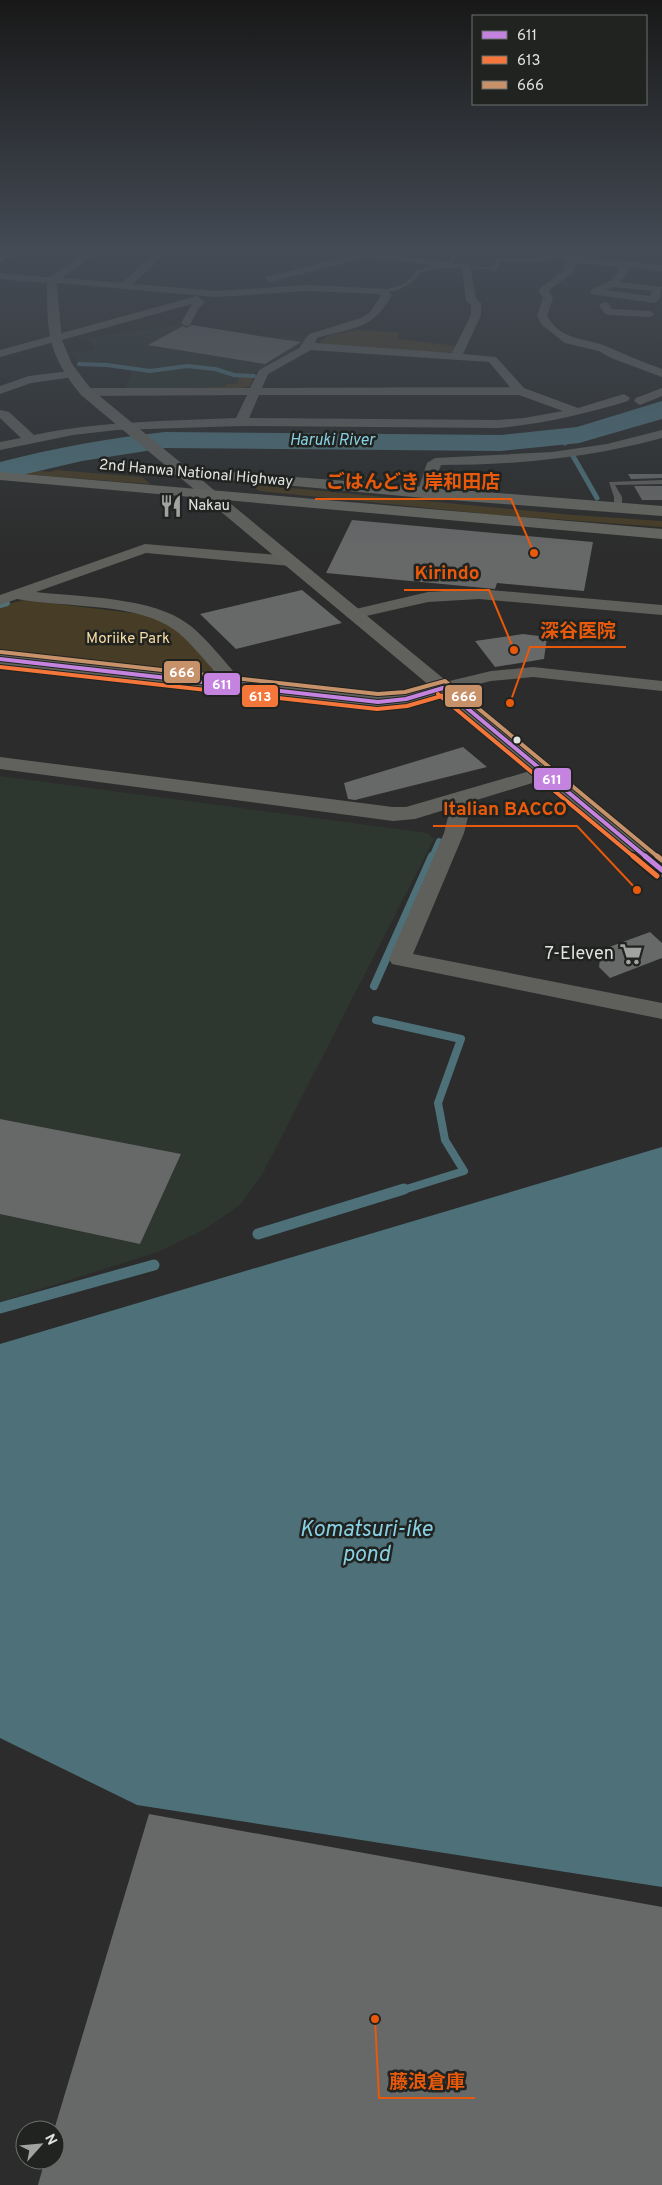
<svg xmlns="http://www.w3.org/2000/svg" width="662" height="2185" viewBox="0 0 662 2185" font-family="Overpass,'Noto Sans JP',sans-serif">
<rect width="100%" height="100%" fill="#2b2c2b"/>
<path fill="#2e3630" d="M185 324 271 337 309 336 293 352 256 371 250 386 243 388H126L133 368 110 364H79L70 352 95 350 93 344 86 338Z
M0 776 428 833 434 839 262 1175 240 1205 202 1231 158 1252 0 1302Z"/>
<path fill="#473c25" d="M357 330 399 332 398 339 457 346 454 352 446 353 323 345 319 342 329 335Z
M239 376H254L250 386 243 388H163L226 387 227 384H237Z
M34 470 49 472 56 470 142 477 150 484 22 474Z
M250 484 574 515 662 521V527L498 515 259 491Z
M24 600 149 615 177 628 217 671 215 675 207 677 0 652V606Z"/>
<path fill="#4d7079" d="M662 1147V1887L137 1805 0 1738V1344Z"/>
<g fill="none" stroke-linecap="round" stroke-linejoin="round">
<path stroke="#4d7079" stroke-width="4" d="M79 364 107 365 150 371 187 366 215 369 234 375 254 376"/>
<path stroke="#4d7079" stroke-width="5" d="M561 436 565 443
M573 456 597 498"/>
<path stroke="#4d7079" stroke-width="6" d="M0 605 7 603
M432 857 439 841"/>
<path stroke="#4d7079" stroke-width="8" d="M374 986 432 856
M376 1020 461 1039 438 1103 445 1140 464 1171 400 1191"/>
<path stroke="#4d7079" stroke-width="11" d="M258 1234 404 1189
M0 1308 154 1265"/>
<path fill="#4d7079" fill-rule="evenodd" d="M662 401V419L579 443 501 451 165 448 82 461 0 480V462C54 448 109 438 165 432L501 435 577 427Z"/>
</g>
<path fill="#676868" d="M192 325 265 337 301 342 265 364 148 345 183 326 186 328Z
M628 474H662V478L631 479Z
M634 486H662V500H642Z
M352 520 593 542 584 591 497 583 495 589 326 573Z
M302 590 342 623 236 649 200 614Z
M523 634 547 637 544 659 495 667 475 641Z
M463 747 487 767 355 800 348 799 344 783Z
M650 932 662 943V958L610 978 599 967 601 950Z
M0 1119 181 1154 140 1244 0 1214Z
M149 1814 662 1907V2185H38L45 2160H55L54 2130Z"/>
<g fill="none" stroke-linecap="round" stroke-linejoin="round">
<path fill="#5f605c" fill-rule="evenodd" d="M450 249H454L456 258 449 267 421 272C410 286 400 290 383 294L380 292C398 284 404 289 417 270L446 264 452 258Z
M556 255 558 257 536 261H499L498 269 496 270 465 267H494L495 260 497 259H536Z
M662 480V484L615 485 622 497V508L618 510 614 508V497L609 482Z"/>
<path fill="#5f605c" fill-rule="evenodd" d="M90 249H101L62 278 122 283 159 249H170L133 284 216 291 308 285 385 289 392 295C372 331 353 327 317 338L315 343 452 353 471 315V305L466 301 462 269 368 257 270 282 265 279 266 277 377 249H394L383 253 470 265 476 299 481 303V315L463 354 496 357 524 388 578 408 624 394 630 398 628 401C585 414 543 424 498 428L241 426 117 430 73 435 0 450V442L21 438 0 418V410L9 412 34 435C101 421 167 421 236 418L247 395 86 396 80 392 86 388H250L259 370 299 348 309 334 361 318 369 313 381 296 379 294 308 291 216 297 48 282V278ZM311 350 489 362 510 387 262 388 268 374ZM259 395H519L563 411 524 418 498 420 249 418Z
M259 249C274 249 332 246 341 254L336 257 264 252Z
M529 249H546L580 257 662 265V271L630 268 620 282 662 287 659 300 654 303 591 294V290C603 284 616 280 620 267L578 263 574 267 573 273 550 289 549 292 553 298 547 316C562 342 586 337 608 347 626 355 643 362 662 369V377L611 358 599 351 565 343 542 325 537 316 543 298 539 292 540 288 565 270 564 266 569 260ZM613 287 653 291 650 296 606 290Z
M197 296 205 302 198 309 190 325 186 326 181 323 192 304 0 357V350Z
M604 302 608 303 612 309 650 311 655 314 650 317 609 315 605 314 599 305Z
M70 371 76 375 74 377 31 383 0 394V386L29 376Z
M662 388V396L640 405 634 401 636 398Z
M662 430V438C589 458 516 465 441 465L429 496 424 497 417 493 427 463 435 458 552 452 607 444Z
M145 544 290 556 295 558 298 561 295 564 290 566 146 553 36 592C80 597 153 597 188 624 206 637 227 665 243 682L246 686 243 690 237 691 231 690C215 673 193 644 176 631 139 602 64 608 17 599L0 605V595Z
M479 589 662 605V615L479 599 428 602 353 619 347 617 345 614 347 611 428 592Z
M533 667 662 681V691L533 677 491 681 443 693 437 692 434 688 437 684 491 671Z
M463 791 470 793 473 797 464 833 413 954 662 1003V1019L392 964 389 959 444 833 453 797 456 793Z"/>
<path fill="#61625d" fill-rule="evenodd" d="M11 249H23L0 263V255Z
M0 273 56 278 62 340 72 364 91 389 662 858V877L654 875 542 780 415 819 393 821 0 769V757L393 807H406L530 771 440 695 406 705 378 708 0 665V653L378 696 404 693 430 686 81 395C48 354 47 334 47 283L0 279Z"/>
<path fill="#666761" fill-rule="evenodd" d="M168 467 662 506V516L424 498 163 474 161 471 163 468Z
M0 472 662 529V539L0 480Z"/>
<defs>
<path id="bus-1-far1" d="M0 659 378 702 406 699 443 688
M443 688 646 857"/>
<path id="bus-1" d="M645 856 662 870"/>
<path id="bus-2-far1" d="M0 667 377 709 407 706 445 695
M438 694 634 857"/>
<path id="bus-2" d="M633 856 657 876"/>
<path id="bus-3-far1" d="M1 652 378 694 405 692 445 681 658 857"/>
<path id="bus-3" d="M657 856 662 860"/>
</defs>
<use href="#bus-1-far1" stroke="#202320" stroke-width="6"/>
<use href="#bus-1" stroke="#202320" stroke-width="9"/>
<use href="#bus-2-far1" stroke="#202320" stroke-width="6"/>
<use href="#bus-2" stroke="#202320" stroke-width="9"/>
<use href="#bus-3-far1" stroke="#202320" stroke-width="6"/>
<use href="#bus-3" stroke="#202320" stroke-width="9"/>
<use href="#bus-1-far1" stroke="#c483df" stroke-width="4"/>
<use href="#bus-1" stroke="#c483df" stroke-width="5"/>
<use href="#bus-2-far1" stroke="#f5763a" stroke-width="4"/>
<use href="#bus-2" stroke="#f5763a" stroke-width="5"/>
<use href="#bus-3-far1" stroke="#c7916a" stroke-width="4"/>
<use href="#bus-3" stroke="#c7916a" stroke-width="5"/>
</g>
<linearGradient id="sky" x2="0" y2="1"><stop stop-color="#181818"/><stop offset="0.45" stop-color="#444b55"/><stop offset="1" stop-color="#444b55" stop-opacity="0"/></linearGradient>
<rect width="662" height="555" fill="url(#sky)"/>
<defs>
<symbol id="restaurant-bare" viewBox="-9 -9 18 18"><path d="M-5-6h1v4h1v-4h1v4h1v-4h1v5L-1.5 .5V6h-2V.5L-5-1ZM5-6V6H3V1.5H1.5Q1.5-4 5-6Z" fill="#a1a3a1" stroke="#202320" stroke-width="2.5" paint-order="stroke"/></symbol>
<symbol id="supermarket-bare" viewBox="-9 -9 18 18"><path d="M-6-5.5h2.5l.6 2H6L4.5 2H-2.5L-4.4-4H-6ZM-1.5 3.2a1.3 1.3 0 1 0 .1 0ZM3 3.2a1.3 1.3 0 1 0 .1 0Z" fill="#a1a3a1" stroke="#202320" stroke-width="2.5" paint-order="stroke"/></symbol>
</defs>
<g fill-rule="evenodd">
<use href="#restaurant-bare" x="155" y="490" width="32" height="32"/>
<use href="#supermarket-bare" x="615" y="938" width="32" height="32"/>
</g>
<circle fill="#e1e3e1" stroke="#202320" stroke-width="2" cx="517" cy="740" r="4.5"/>
<g text-anchor="middle" dominant-baseline="central" stroke-width="5" stroke-linejoin="round" paint-order="stroke">
<g font-size="15" fill="#e1e3e1" stroke="#202320">
<text transform="translate(196 474) rotate(5)">2nd Hanwa National Highway</text>
</g>
<g font-size="15" fill="#e1e3e1" stroke="#202320" text-anchor="start">
<text x="188" y="506">Nakau</text>
</g>
<g font-size="15" fill="#f7dca5" stroke="#202320">
<text x="128" y="639">Moriike Park</text>
</g>
<g font-size="16" font-style="italic" fill="#88cfe2" stroke="#202320">
<text x="332" y="441">Haruki River</text>
</g>
<g font-size="18" fill="#e1e3e1" stroke="#202320" text-anchor="end">
<text x="614" y="954">7-Eleven</text>
</g>
<g font-size="22" font-style="italic" fill="#88cfe2" stroke="#202320">
<text x="366" y="1530">Komatsuri-ike<tspan x="366" dy="25">pond</tspan></text>
</g>
</g>
<path fill="none" stroke="#e8590c" stroke-width="2" d="M534 553L511 499H315M514 650L489 590H404M510 703L530 647H626M637 890L577 826H433M375 2019L379 2098H475"/>
<g fill="#e8590c" stroke="#202320" stroke-width="2">
<circle cx="534" cy="553" r="5"/>
<circle cx="514" cy="650" r="5"/>
<circle cx="510" cy="703" r="5"/>
<circle cx="637" cy="890" r="5"/>
<circle cx="375" cy="2019" r="5"/>
</g>
<g font-size="19" text-anchor="middle" font-weight="bold" fill="#e8590c" stroke="#202320" stroke-width="5" stroke-linejoin="round" paint-order="stroke">
<text x="413" y="488">ごはんどき 岸和田店</text>
<text x="447" y="579">Kirindo</text>
<text x="578" y="637">深谷医院</text>
<text x="505" y="815">Italian BACCO</text>
<text x="427" y="2088">藤浪倉庫</text>
</g>
<g stroke="#202320" stroke-width="2">
<rect x="163" y="660" width="38" height="24" rx="5" fill="#c7916a"/>
<rect x="203" y="672" width="38" height="24" rx="5" fill="#c483df"/>
<rect x="241" y="684" width="38" height="24" rx="5" fill="#f5763a"/>
<rect x="444" y="684" width="39" height="24" rx="5" fill="#c7916a"/>
<rect x="533" y="767" width="39" height="24" rx="5" fill="#c483df"/>
</g>
<g font-size="14" text-anchor="middle" font-weight="bold" fill="#fff">
<text x="182" y="677">666</text>
<text x="222" y="689">611</text>
<text x="260" y="701">613</text>
<text x="464" y="701">666</text>
<text x="552" y="784">611</text>
</g>
<rect x="472" y="15" width="175" height="90" fill="#202320" stroke="#6d706d"/>
<rect x="482" y="31" width="25" height="8" fill="#c483df" stroke="#6d706d"/>
<text x="517" y="40" font-size="15" fill="#e1e3e1">611</text>
<rect x="482" y="56" width="25" height="8" fill="#f5763a" stroke="#6d706d"/>
<text x="517" y="65" font-size="15" fill="#e1e3e1">613</text>
<rect x="482" y="81" width="25" height="8" fill="#c7916a" stroke="#6d706d"/>
<text x="517" y="90" font-size="15" fill="#e1e3e1">666</text>
<g transform="translate(40 2145) rotate(63)"><circle r="24" fill="#202320" stroke="#6d706d"/>
<path d="M0-4L9 19L0 12L-9 19Z" fill="#a1a3a1"/>
<text y="-8" font-size="14" font-weight="bold" text-anchor="middle" fill="#e1e3e1">N</text>
</g>
</svg>
